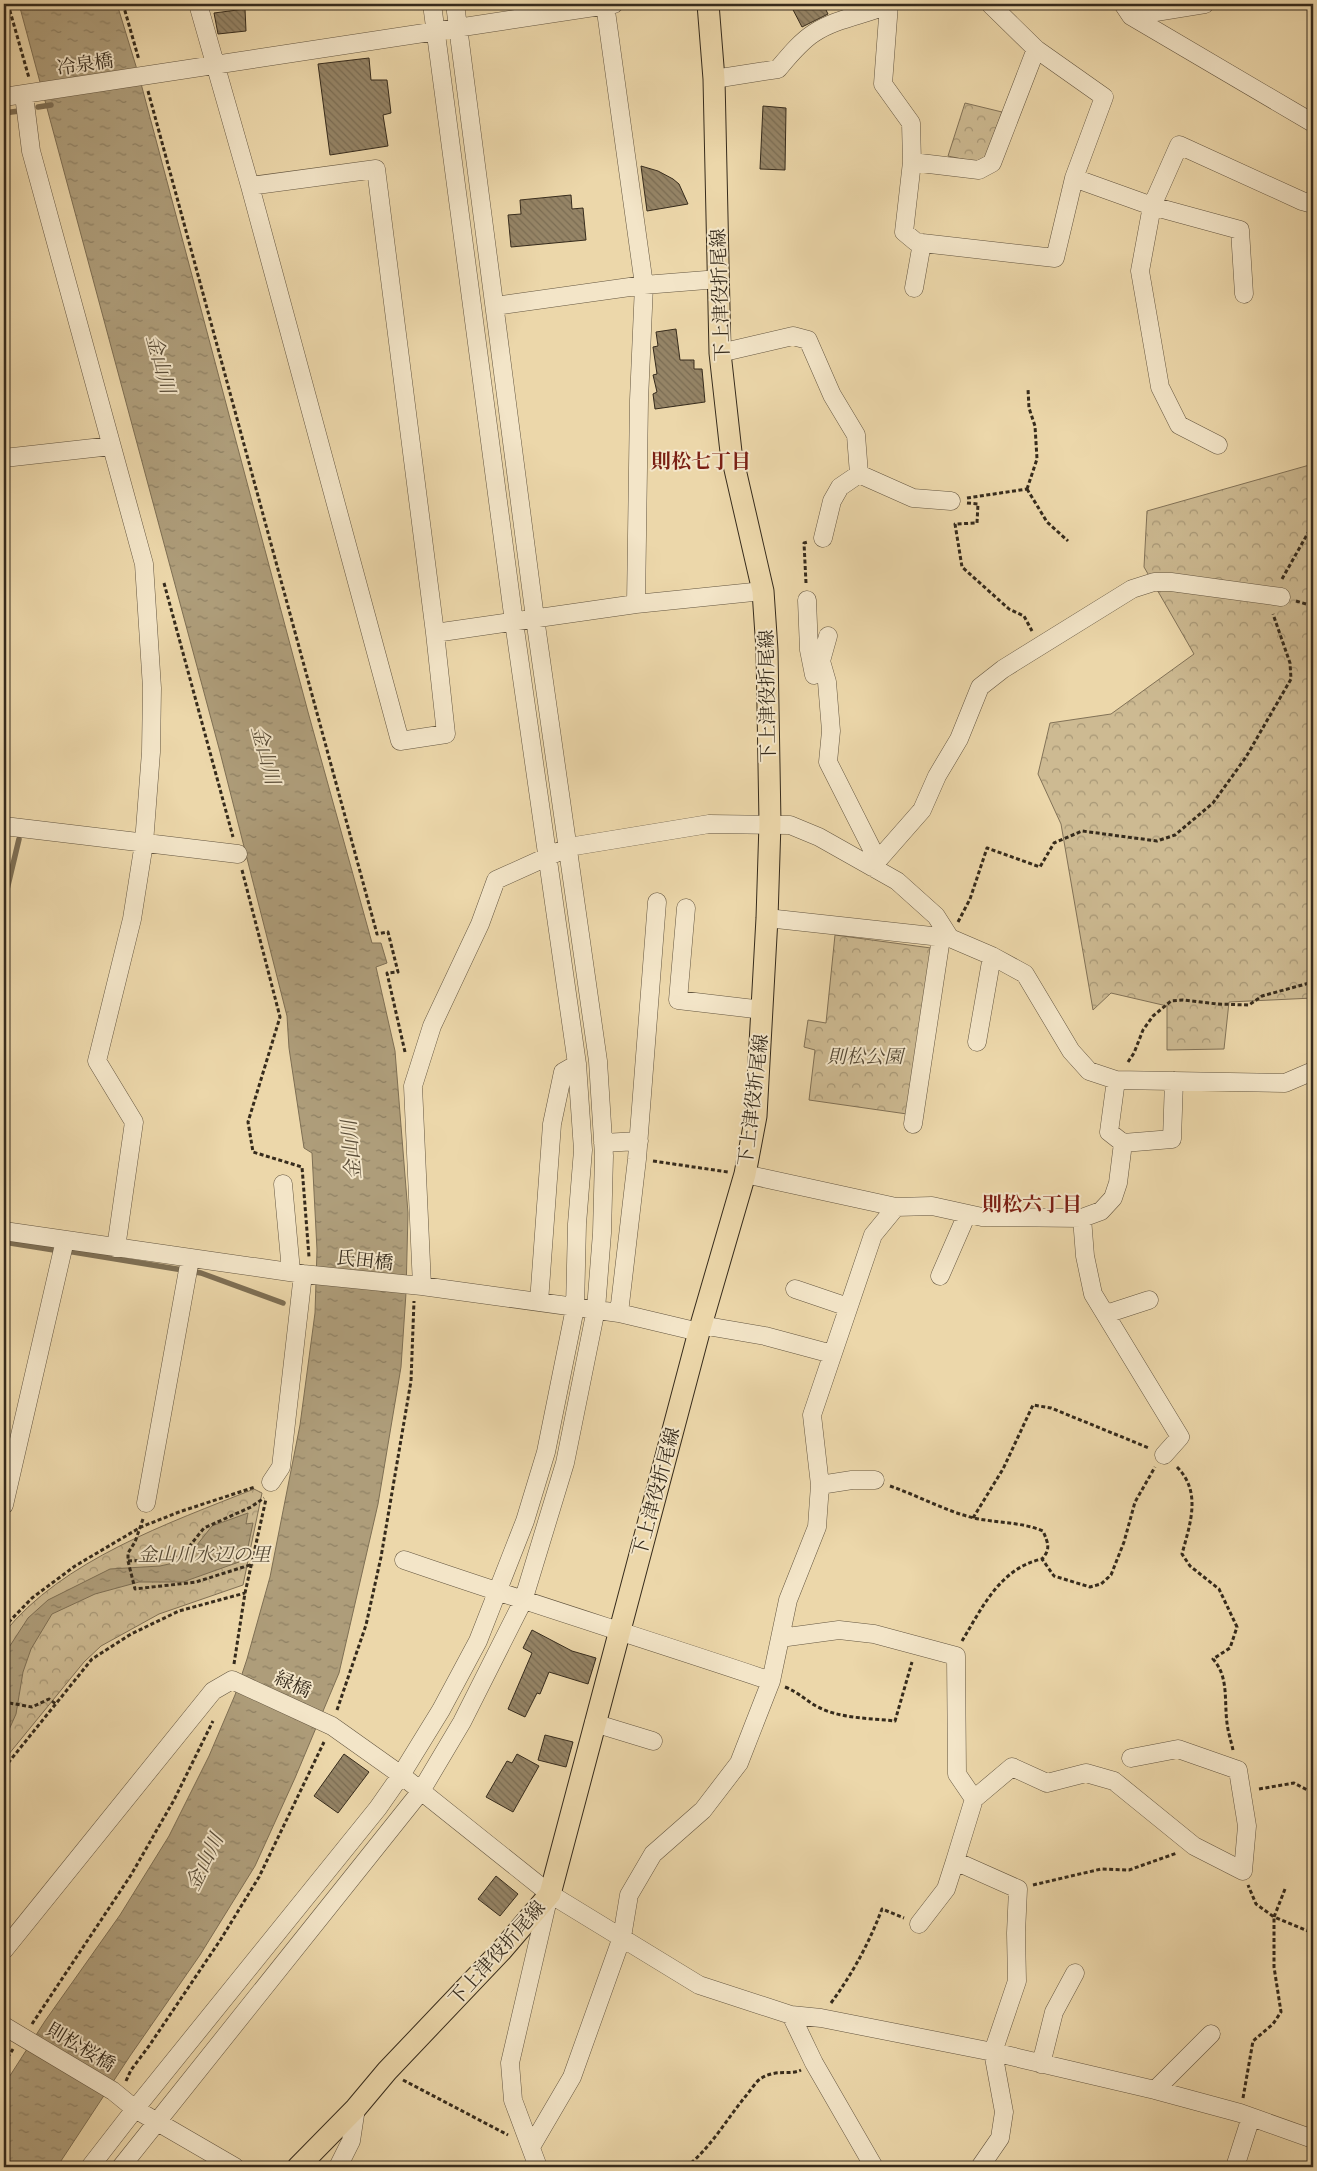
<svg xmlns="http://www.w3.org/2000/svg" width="1317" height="2171" viewBox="0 0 1317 2171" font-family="'EB Garamond','Noto Serif JP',serif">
<defs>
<pattern id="forest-crowns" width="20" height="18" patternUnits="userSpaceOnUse" patternTransform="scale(1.25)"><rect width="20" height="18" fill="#cdba92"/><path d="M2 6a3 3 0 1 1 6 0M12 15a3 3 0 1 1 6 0" fill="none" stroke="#a79776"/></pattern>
<pattern id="water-ripples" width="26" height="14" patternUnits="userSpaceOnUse" patternTransform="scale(1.25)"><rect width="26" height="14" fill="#ae9d7a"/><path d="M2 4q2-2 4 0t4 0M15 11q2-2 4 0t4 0" fill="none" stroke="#8e8063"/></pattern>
<pattern id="building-back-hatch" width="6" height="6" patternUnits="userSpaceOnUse" patternTransform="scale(1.25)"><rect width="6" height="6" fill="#958466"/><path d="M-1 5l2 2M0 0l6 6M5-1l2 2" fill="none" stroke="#7a6c53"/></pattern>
</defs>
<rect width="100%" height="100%" fill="#ecd7aa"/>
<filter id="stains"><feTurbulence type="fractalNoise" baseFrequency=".004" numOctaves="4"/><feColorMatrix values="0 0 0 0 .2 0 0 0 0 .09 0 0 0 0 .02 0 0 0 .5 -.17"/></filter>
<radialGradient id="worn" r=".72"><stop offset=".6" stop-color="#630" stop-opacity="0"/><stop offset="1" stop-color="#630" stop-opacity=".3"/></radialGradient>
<path fill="url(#forest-crowns)" stroke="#827257" d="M965 103 1002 112 985 159 980 163 948 156Z
M1313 464V998L1229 1002 1224 1049 1167 1050V1006L1111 993 1093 1010 1061 824 1038 774 1050 723 1111 714 1194 654 1144 567 1147 511Z
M835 935 931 948 907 1114 809 1100 815 1050 804 1047 808 1020 826 1023Z
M254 1489 262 1493 243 1585 159 1614 101 1646 84 1662 4 1760V1633C62 1560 169 1523 254 1489Z"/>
<path fill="url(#water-ripples)" stroke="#7e6f54" d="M19 4H117L139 76 308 712 372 943H381L387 963 376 967 395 1051 408 1213 406 1293 401 1367 378 1504 339 1673 295 1778 255 1866 200 1955 130 2056 57 2167H4V2085L45 2021 120 1915 169 1836 209 1756 235 1695 247 1659 270 1577 300 1425 315 1313 317 1250 312 1153 304 1148 289 1048 287 1016 220 752Z
M248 1513 246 1524 253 1523 248 1547 243 1549 239 1562 183 1582H139L95 1594 52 1614 31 1649 23 1672 16 1714 4 1741V1655L28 1618 48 1600 110 1569 160 1566 178 1562 189 1555 212 1526Z"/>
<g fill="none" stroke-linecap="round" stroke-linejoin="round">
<path stroke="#7e6f54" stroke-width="5.5" d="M38 107 51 105
M4 113 19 111
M4 902 19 839
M4 1242 54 1250
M67 1251 201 1273 283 1303"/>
</g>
<path fill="url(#building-back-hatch)" stroke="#362b1c" d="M790 4H823L828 14 802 27Z
M245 9 246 31 218 34 214 13Z
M369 58 371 80H387L391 113 383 115 388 146 330 155 318 64Z
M763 106 786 108 785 170 760 169Z
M641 166 658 171 673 179 679 184 688 204 647 211Z
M571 195 572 209 583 208 586 240 511 247 508 215 521 214 520 200Z
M676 329 680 360H694V369H702L705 402 655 409 653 394 657 392 653 375 657 374 653 347 658 346 656 332Z
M532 1630 572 1651 596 1658 588 1684 549 1672 540 1694 537 1693 525 1717 508 1709 532 1653 523 1648Z
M545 1735 573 1742 566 1767 538 1760Z
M344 1754 369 1772 338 1813 314 1796Z
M517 1754 539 1766 513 1812 486 1797 507 1761 512 1763Z
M496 1876 518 1894 500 1916 478 1899Z"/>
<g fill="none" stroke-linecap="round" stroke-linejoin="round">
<defs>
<path id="minor" d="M198 4 250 186 400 741 446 734 435 633 376 169 250 186
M605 4 644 285 639 400 636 604
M889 4 883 84 911 123 912 162 904 232 916 242 922 243 1055 258 1074 178 1104 97 1036 49 990 4
M1123 4 1131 16 1313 123
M1131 16 1205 4
M714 79 778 69C789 56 800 42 814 33 837 18 865 15 890 4
M24 95 31 151 144 564 152 688 151 752 144 843 132 919 97 1061 134 1122 116 1248
M4 97 614 4
M912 162 979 170 992 163 1036 49
M1074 178 1152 206 1240 230 1244 294
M914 288 922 243
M495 306 644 285 719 279
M720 353 793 336 808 340 832 395 856 435 859 474
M1218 445 1179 425 1160 387 1140 271 1152 206 1179 145 1302 201 1313 204
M4 458 111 446
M859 474 913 498 951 501
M823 538 832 501 840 487 859 474
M807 600 809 650 814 675
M435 633 636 604 763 591
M828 636 821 661 827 682 831 731 828 762 878 861
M4 826 238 854
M872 867 922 810 937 776 959 739 980 687 1003 669 1132 589 1154 582H1171L1281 597
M686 908 678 1000 763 1010
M767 918 950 938 992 956 1025 974 1071 1051 1089 1071 1116 1080 1285 1083 1313 1071
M977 1042 992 956
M913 1124 941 938
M603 1143 639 1141
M1123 1143 1172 1139 1174 1081
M745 1174 896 1207 932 1206 982 1217 1082 1218 1101 1211 1113 1198 1118 1183 1123 1143 1109 1132 1116 1080
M283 1184 291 1271
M1082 1218 1085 1256 1093 1294 1180 1437 1164 1455
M4 1231 303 1274 422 1286 619 1313 699 1332
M940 1276 967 1214
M422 1286 413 1086 432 1026 480 924 496 880 569 847 581 845 709 824 790 825 819 837 897 881 936 916 950 938
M795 1289 848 1307
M539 1302 552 1124 563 1072 577 1064
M619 1313 637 1159 657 902
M1106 1314 1149 1300
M701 1325 765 1336 832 1354
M271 1482 281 1467 303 1274
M820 1485 852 1480H875
M146 1503 190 1259
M4 1505 65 1240
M404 1560C526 1602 649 1640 771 1681
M780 1638 839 1630 874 1634 956 1656 957 1774 974 1799
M594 1723 653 1741
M919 1924 946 1889 955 1861
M4 1950 213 1691 232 1680 332 1726 401 1775 550 1894 699 1985 791 2015 821 2018 993 2052 1155 2090 1240 2113 1313 2139
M791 2015 814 2063 874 2167
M4 2026 113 2091 135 2109 235 2167
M1041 2064 1054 2012 1075 1973
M1155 2090 1211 2034
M531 2147 572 2077 622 1937 629 1895 653 1854 703 1810 739 1763 771 1681 788 1600 817 1527 820 1485 812 1415 873 1235 896 1207
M90 2167 135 2109 378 1808 401 1775 441 1710 478 1641 525 1521 546 1452 575 1308 577 1224 583 1150 577 1064 514 622 432 4
M121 2167 421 1791 462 1722 523 1601 565 1463 596 1309 602 1233 604 1156 598 1061 535 618 455 4
M338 2167 351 2141 356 2108
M538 2167 513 2100 510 2063 549 1895
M980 2167 1000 2138 1004 2112 993 2052 1017 1981 1016 1933 1018 1889 955 1861 974 1799 1012 1767 1047 1783 1086 1773 1114 1781 1194 1846 1243 1871 1247 1826 1238 1770 1178 1749 1131 1758
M1235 2167 1251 2117"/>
<path id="major" d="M298 2167 356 2108 387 2071 502 1950 550 1894 699 1332 745 1174 756 1116 767 918 770 823 767 650 763 591 731 452 720 353 714 79 708 4"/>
</defs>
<use href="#minor" stroke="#645640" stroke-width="19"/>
<use href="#major" stroke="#362b1c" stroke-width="23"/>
<path stroke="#362b1c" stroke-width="3" stroke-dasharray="4 2.5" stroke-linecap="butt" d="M8 4 29 78
M123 4 139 60
M148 91 377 934 388 932 398 972 387 973 405 1052
M1027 489 1037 459 1035 426 1029 408 1028 389
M1027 489 1047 522 1068 541
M967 498 1027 489
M967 503 978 504 977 523 955 524 962 567 1009 609 1024 616 1032 631
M1282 579 1313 524
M164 583 233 837
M806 583 804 543 808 542
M1296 601 1313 606
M242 870 280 1017 248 1122 253 1152 302 1167 309 1257
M958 922 970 899 987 848 1040 867 1054 843 1082 831 1157 841 1175 835 1213 803 1246 757 1291 679 1290 663 1273 614
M1128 1062 1134 1053 1143 1030 1153 1016 1171 1001 1183 1000 1217 1004 1249 1005 1262 996 1313 982
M653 1161 728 1172
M1177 1467C1202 1492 1190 1524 1182 1554L1190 1566 1219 1589 1237 1627 1230 1648 1213 1659C1229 1677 1224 1700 1227 1723 1228 1732 1231 1741 1233 1750
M890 1486C919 1496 945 1511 974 1518 997 1523 1022 1522 1043 1531 1048 1543 1051 1549 1042 1559
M973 1518 1003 1469 1033 1405 1051 1408 1149 1448
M143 1519 135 1542 128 1553V1561L135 1589 196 1582 253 1564
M128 1561 166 1559 184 1553 204 1528 251 1507 264 1498
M4 1627 32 1598 75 1566 141 1527 179 1512 255 1487
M962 1641C982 1608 1000 1568 1042 1559L1054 1576 1090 1587 1101 1584 1111 1575 1124 1542 1135 1502 1155 1467
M234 1664 245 1593 266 1499
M785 1687C800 1693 806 1701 818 1707 841 1719 870 1718 895 1721L912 1662
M4 1696 6 1697 4 1702 32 1707 49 1699 56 1704
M337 1710 366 1625 381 1557 411 1381 414 1301
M4 1768 92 1659 131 1634 179 1611 245 1593
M1259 1789 1294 1783 1313 1793
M1033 1885 1101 1869 1129 1870 1177 1853
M1285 1889 1274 1917 1313 1933
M831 2003C853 1973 869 1943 882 1909L904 1918
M32 2024 131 1875 174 1800 213 1721
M4 2063 13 2049
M403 2080 508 2135
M126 2081 131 2070 149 2046 221 1939 259 1877 324 1742
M1243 2098 1253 2041 1273 2024 1281 2012 1274 1967V1917L1256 1904 1248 1885
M686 2167C710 2149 726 2120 745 2097 750 2091 755 2083 760 2079 777 2068 789 2076 801 2070"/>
<use href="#minor" stroke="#f3e5c8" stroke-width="18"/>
<use href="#major" stroke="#ecd7aa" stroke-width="21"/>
</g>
<g text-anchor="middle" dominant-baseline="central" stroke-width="4" stroke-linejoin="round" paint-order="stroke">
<g font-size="19" fill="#362b1c" stroke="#f3e5c8">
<text transform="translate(85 64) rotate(-8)">冷泉橋</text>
<text transform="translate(720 295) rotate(-92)">下上津役折尾線</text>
<text transform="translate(767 696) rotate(-91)">下上津役折尾線</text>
<text transform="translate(753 1100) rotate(-83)">下上津役折尾線</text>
<text transform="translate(365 1260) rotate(6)">氏田橋</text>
<text transform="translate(656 1492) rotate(-75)">下上津役折尾線</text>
<text transform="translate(293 1684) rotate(24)">緑橋</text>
<text transform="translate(497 1953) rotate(-48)">下上津役折尾線</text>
<text transform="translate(81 2047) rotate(31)">則松桜橋</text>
</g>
<g font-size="19" font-style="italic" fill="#544834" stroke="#f3e5c8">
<text x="865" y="1056">則松公園</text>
<text x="204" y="1554">金山川水辺の里</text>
</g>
<g font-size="20" font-style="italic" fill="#5a4d38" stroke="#f3e5c8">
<text transform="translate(161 364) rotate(75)">金山川</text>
<text transform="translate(266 755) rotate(75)">金山川</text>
<text transform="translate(351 1150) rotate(-95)">金山川</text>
<text transform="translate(204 1862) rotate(-64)">金山川</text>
</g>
<g font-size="20" font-weight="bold" fill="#7a1f14" stroke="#f3e5c8">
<text x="701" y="461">則松七丁目</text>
<text x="1032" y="1204">則松六丁目</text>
</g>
</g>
<rect width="1317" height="2171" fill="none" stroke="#ecd7aa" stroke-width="20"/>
<rect x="5" y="5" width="1307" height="2161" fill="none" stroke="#362b1c" stroke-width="2.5"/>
<rect x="10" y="10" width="1297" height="2151" fill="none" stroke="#362b1c"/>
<rect width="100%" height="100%" filter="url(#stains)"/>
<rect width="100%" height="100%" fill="url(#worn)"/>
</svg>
